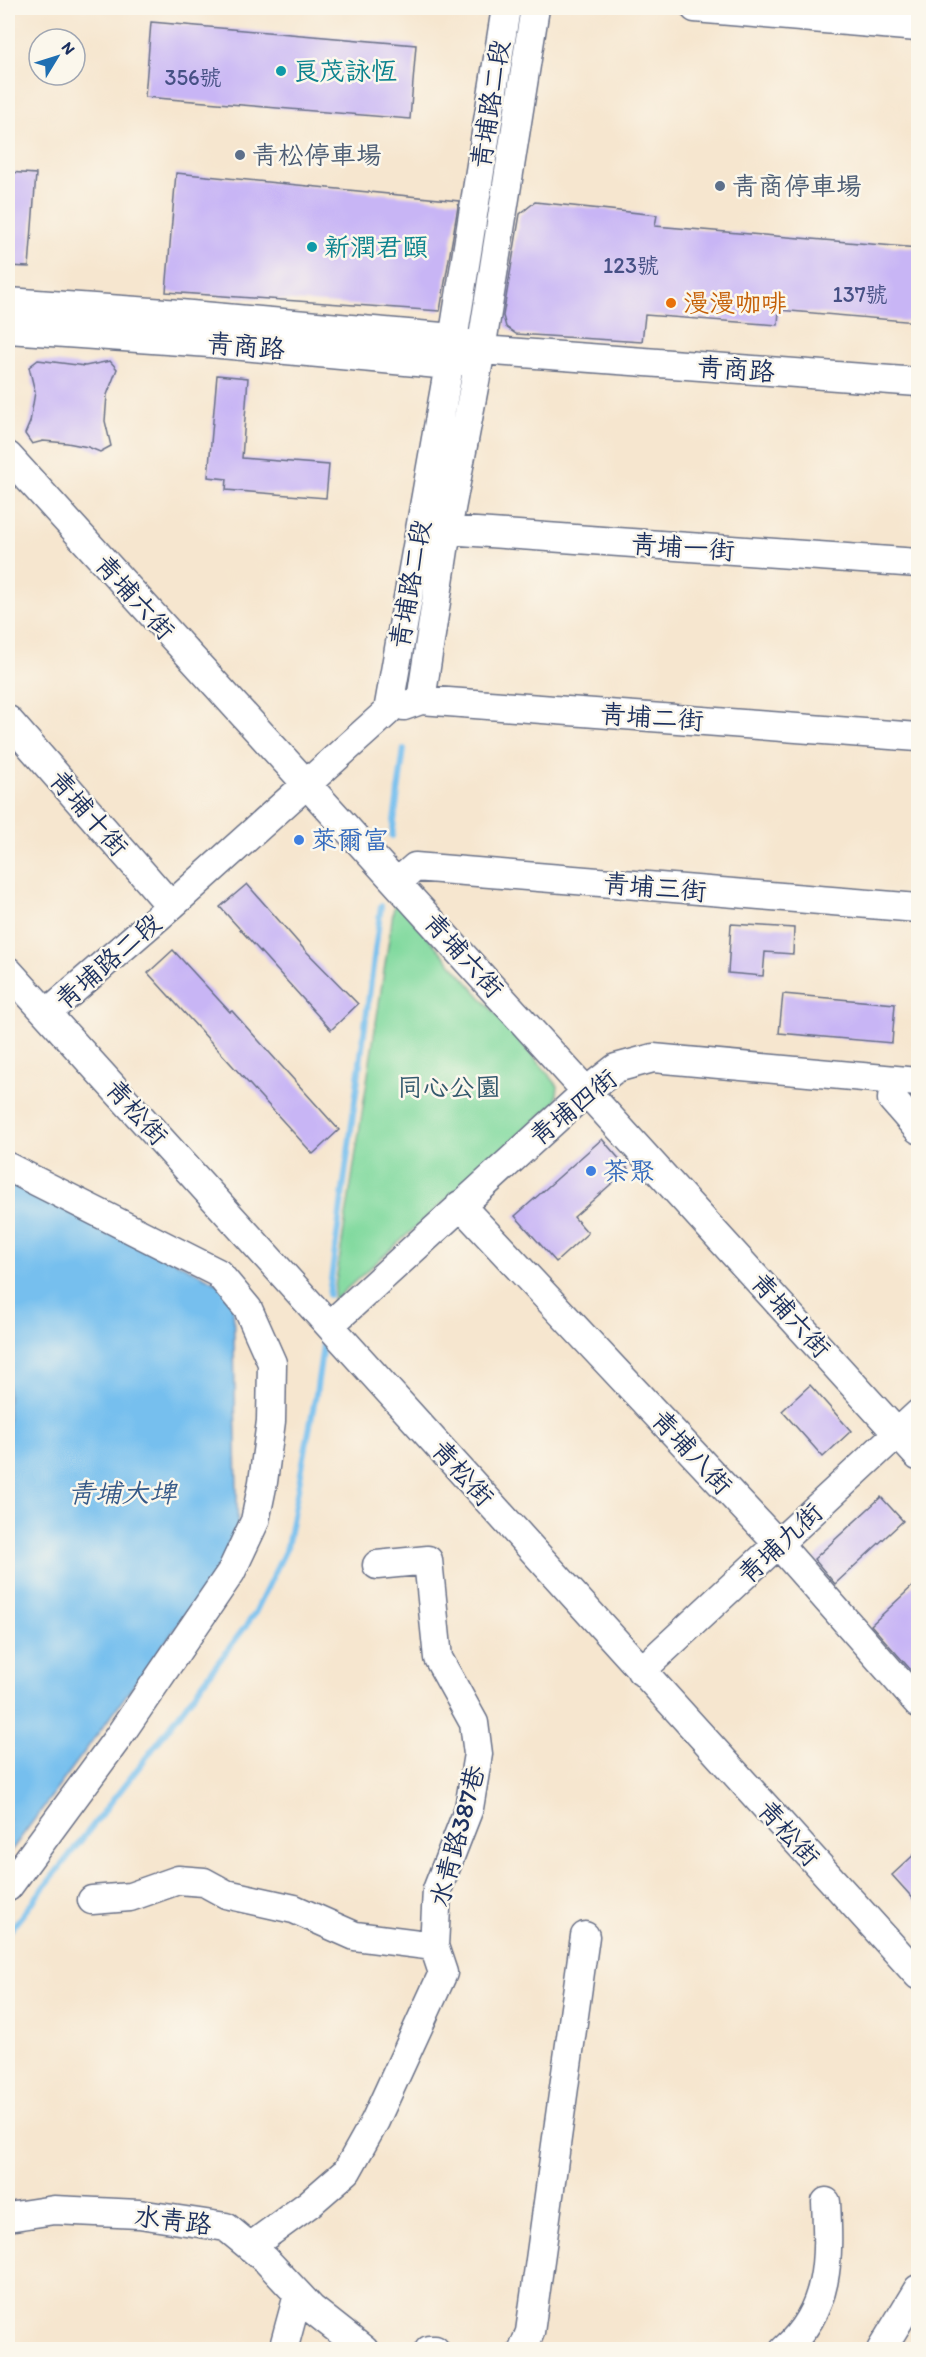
<svg xmlns="http://www.w3.org/2000/svg" width="926" height="2357" viewBox="0 0 926 2357" font-family="Itim,'LXGW WenKai TC',sans-serif">
<rect width="100%" height="100%" fill="#fbf7ec"/>
<filter id="ink" filterUnits="userSpaceOnUse"><feTurbulence type="fractalNoise" baseFrequency=".0167" numOctaves="2"/><feDisplacementMap in="SourceGraphic" scale="12" xChannelSelector="R" yChannelSelector="G"/><feConvolveMatrix kernelMatrix="1 2 1 2 8 2 1 2 1" color-interpolation-filters="sRGB"/></filter>
<filter id="wash" filterUnits="userSpaceOnUse"><feTurbulence type="fractalNoise" baseFrequency=".008" numOctaves="4" result="noise"/><feDisplacementMap in="SourceGraphic" scale="24" xChannelSelector="R" yChannelSelector="G"/><feGaussianBlur stdDeviation="1.35" result="paint"/><feColorMatrix in="noise" values="0 0 0 0 0 0 0 0 0 0 0 0 0 0 0 0 0 1.4 0 .05"/><feComposite in="paint" operator="in"/></filter>
<g filter="url(#wash)">
<rect width="100%" height="100%" fill="#f6e6cf"/>
<path fill="#80d99e" stroke="#4e847e" stroke-width="1.5" d="M395 900 540 1064 558 1086 556 1102 333 1301Z"/>
<path fill="#76bfee" stroke="#4877a6" stroke-width="1.5" d="M8 1176 233 1291 238 1544 8 1855Z"/>
<g fill="none" stroke-linecap="round" stroke-linejoin="round">
<path stroke="#76bfee" stroke-width="6" d="M392 836 404 749
M329 1295 381 906
M8 1933 146 1758 254 1615 287 1547 316 1394 323 1345"/>
</g>
<g id="blocks">
<path fill="#c8b5f5" d="M151 22 416 45 410 119 145 97Z
M8 172 36 174 29 267 8 266Z
M176 173 459 201 440 311 166 292Z
M535 202 657 215 655 226 918 248 916 322 779 310 778 325 645 315 642 342 516 334 506 327 503 316 520 214Z
M38 360 85 366 110 361 117 369 107 395 105 421 111 446 100 452 88 447 67 443 43 441 32 444 25 434 30 422 35 392 29 367Z
M217 375 248 378 242 458 329 465 326 498 226 490 227 479 208 477Z
M247 884 303 948 358 1004 331 1030 220 907Z
M731 924 794 928 793 954 765 952 763 976 728 973Z
M173 950 230 1012 232 1011 339 1130 313 1154 148 973Z
M783 994 895 1004 892 1043 779 1033Z
M602 1139 628 1169 574 1217 588 1233 556 1262 515 1216Z
M810 1385 851 1431 823 1457 782 1411Z
M881 1497 903 1521 835 1584 814 1559Z
M918 1581V1663L911 1670 871 1625Z
M918 1851V1904L892 1875Z"/>
</g>
</g>
<g filter="url(#ink)">
<use href="#blocks" fill-opacity="0" stroke="#686f86" stroke-width="1.5"/>
<g fill="none" stroke-linecap="round" stroke-linejoin="round">
<defs>
<path id="minor" d="M695 8 918 27
M8 302 180 314 453 338 481 350 918 382
M8 329 210 343 449 365 464 358
M8 456 918 1456
M447 530 918 563
M421 700 447 530 481 350 535 8
M404 706 421 700 918 737
M8 720 171 906
M398 882 415 867 918 908
M8 971 918 1975
M47 1013 171 906 388 711 449 365 506 8
M894 1081 892 1099 918 1129
M8 1167 218 1273 248 1309 272 1363 271 1421 263 1482 255 1521 231 1572 117 1739 8 1887
M460 1205 779 1545 918 1703
M330 1325 588 1090 616 1068 653 1058 918 1082
M641 1671 918 1414
M92 1900 130 1897 178 1880 204 1882 226 1894 294 1909 355 1936 434 1946
M8 2217 54 2210 139 2214 226 2227 266 2260 312 2309 364 2350
M250 2247 309 2204 347 2171 375 2121 443 1973 434 1946 437 1890 469 1808 478 1754 474 1723 438 1658 428 1560 377 1565
M283 2350 298 2295
M429 2350H435
M523 2350 530 2332 585 1936
M784 2350C830 2309 829 2259 826 2202
M881 2350 918 2289"/>
</defs>
<use href="#minor" stroke="#686f86" stroke-width="31"/>
<use href="#minor" stroke="#fff" stroke-width="28"/>
</g>
</g>
<g fill="#0f9aa8" stroke="#fbf7ec" stroke-width="2">
<circle cx="281" cy="71" r="6"/>
<circle cx="312" cy="247" r="6"/>
</g>
<g fill="#5c6f8a" stroke="#fbf7ec" stroke-width="2">
<circle cx="240" cy="155" r="6"/>
<circle cx="720" cy="186" r="6"/>
</g>
<circle fill="#e8710a" stroke="#fbf7ec" stroke-width="2" cx="671" cy="303" r="6"/>
<g fill="#3f7fe0" stroke="#fbf7ec" stroke-width="2">
<circle cx="299" cy="840" r="6"/>
<circle cx="591" cy="1171" r="6"/>
</g>
<g text-anchor="middle" dominant-baseline="central" stroke-width="5" stroke-linejoin="round" paint-order="stroke">
<g font-size="22" fill="#465084">
<text x="193" y="77">356號</text>
<text x="631" y="265">123號</text>
<text x="860" y="294">137號</text>
</g>
<g font-size="26" fill="#0d838f" stroke="#fbf7ec" text-anchor="start">
<text x="293" y="71">良茂詠恆</text>
<text x="324" y="247">新潤君頤</text>
</g>
<g font-size="26" fill="#1b2f5e" stroke="#fbf7ec">
<text transform="translate(490 104) rotate(-81)">青埔路二段</text>
<text transform="translate(246 346) rotate(5)">青商路</text>
<text transform="translate(736 369) rotate(4)">青商路</text>
<text transform="translate(683 547) rotate(4)">青埔一街</text>
<text transform="translate(410 584) rotate(-80)">青埔路二段</text>
<text transform="translate(135 597) rotate(48)">青埔六街</text>
<text transform="translate(652 717) rotate(4)">青埔二街</text>
<text transform="translate(89 813) rotate(49)">青埔十街</text>
<text transform="translate(655 887) rotate(5)">青埔三街</text>
<text transform="translate(464 955) rotate(48)">青埔六街</text>
<text transform="translate(108 961) rotate(-41)">青埔路二段</text>
<text transform="translate(573 1107) rotate(-39)">青埔四街</text>
<text transform="translate(137 1112) rotate(48)">青松街</text>
<text transform="translate(791 1315) rotate(48)">青埔六街</text>
<text transform="translate(692 1452) rotate(47)">青埔八街</text>
<text transform="translate(463 1473) rotate(48)">青松街</text>
<text transform="translate(780 1543) rotate(-43)">青埔九街</text>
<text transform="translate(789 1833) rotate(48)">青松街</text>
<text transform="translate(457 1836) rotate(-75)">水青路387巷</text>
<text transform="translate(173 2220) rotate(7)">水青路</text>
</g>
<g font-size="26" fill="#4e5e75" stroke="#fbf7ec" text-anchor="start">
<text x="252" y="155">青松停車場</text>
<text x="732" y="186">青商停車場</text>
</g>
<g font-size="26" fill="#c56008" stroke="#fbf7ec" text-anchor="start">
<text x="683" y="303">漫漫咖啡</text>
</g>
<g font-size="26" fill="#366cbe" stroke="#fbf7ec" text-anchor="start">
<text x="311" y="840">萊爾富</text>
<text x="603" y="1171">茶聚</text>
</g>
<g font-size="26" fill="#345a6e" stroke="#fbf7ec">
<text x="449" y="1087">同心公園</text>
</g>
<g font-size="27" font-style="italic" fill="#365a89" stroke="#fbf7ec">
<text x="122" y="1492">青埔大埤</text>
</g>
</g>
<rect width="926" height="2357" fill="none" stroke="#fbf7ec" stroke-width="30"/>
<g transform="translate(57 57) rotate(52)"><circle r="28" fill="#fbf7ec" stroke="#a1a7b3" stroke-width="1.5"/>
<path d="M0-4.5L10 22L0 15L-10 22Z" fill="#1f6fb2"/>
<text y="-9" font-size="16" font-weight="bold" text-anchor="middle" fill="#1b2f5e">N</text>
</g>
</svg>
